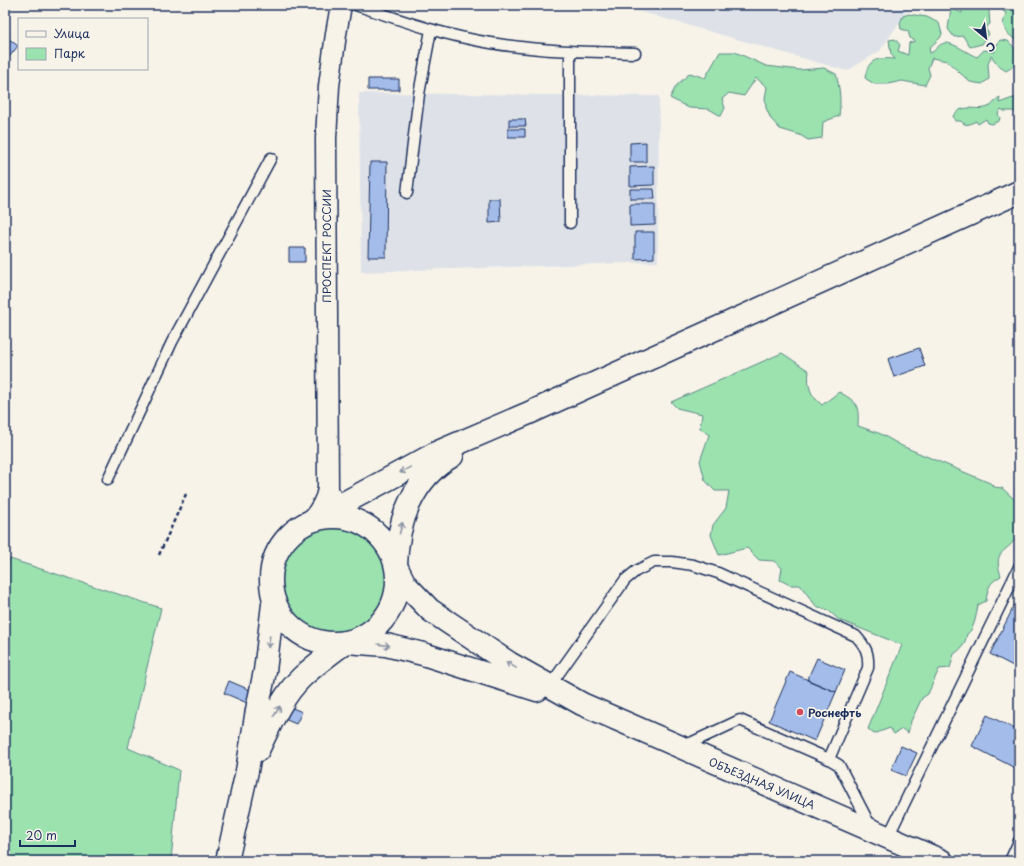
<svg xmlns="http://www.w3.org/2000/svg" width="1024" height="866" viewBox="0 0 1024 866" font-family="'Playpen Sans',sans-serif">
<rect width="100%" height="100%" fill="#f7f3e8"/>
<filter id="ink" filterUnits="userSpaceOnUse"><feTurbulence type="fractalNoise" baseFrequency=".025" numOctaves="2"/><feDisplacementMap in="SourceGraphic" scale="8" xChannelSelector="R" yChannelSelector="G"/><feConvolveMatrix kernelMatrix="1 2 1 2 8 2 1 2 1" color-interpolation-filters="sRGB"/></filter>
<g filter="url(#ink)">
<path fill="#dee2e8" d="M617 5H911L880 51 847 71Z
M359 93 659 96 658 262 361 272Z"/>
<path fill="#9be2af" stroke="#5b8886" d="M962 5H991L989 12 990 24 985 28 989 34 982 44 970 47 963 36 954 37 948 29 951 8 962 13Z
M998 5H1019V43L1006 32 1003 24 1006 13 1000 9Z
M909 14 927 17 939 23 942 34 940 38 929 48 930 53C936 51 937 46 942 44 950 39 968 54 977 57L984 50 995 52 994 49 1000 40 1008 41C1021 54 1024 61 1006 71L1000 67 991 56 988 64 989 79 982 84 970 82 947 61 932 58 928 68 930 75 925 85 902 81 888 84H874L865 78C868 58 877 58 895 59L891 54 889 40 895 39 900 45 898 51 908 55 909 43 915 41 910 38 908 31 901 29 900 23 903 16Z
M720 52H735L766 66 800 70 824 68 836 74C840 89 841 101 839 116L823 122 822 138 808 140 800 135 780 129 771 119 766 108 765 98 767 87 756 78 744 96 729 93 722 99 725 108 721 116 709 109 689 108 670 98 676 86 690 73 705 78Z
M1000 97 999 103 1013 98 1019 99V113L1013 111H1004L1001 109 998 114 1000 118 999 121 992 124 988 123 986 119 978 124 976 121C971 124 965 127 961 121H955L953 116C963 102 976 112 988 107 994 105 995 99 1000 97Z
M782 353 809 371C807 386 810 395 822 405L839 392C858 402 859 406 858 426L881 434 902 446 990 483 994 487 1002 488 1014 499 1019 498C1019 508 1021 524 1018 533 1011 554 991 546 1001 576 989 583 988 587 986 601L978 605C976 614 975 629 967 634 965 644 962 649 954 654L950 668 939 669 928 694 922 698 911 721 908 733 902 729 894 734 890 728 874 734 868 729 902 645 839 620 828 610 816 606 800 585H790L780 580 782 568 774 561 759 560 747 548 719 555 711 535 713 525 726 508 729 491H715L705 480 700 461 709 435 700 428 702 414 677 408 671 402Z
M281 580a53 53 0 1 1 106 0a53 53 0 1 1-106 0Z
M10 559 161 608 128 748 179 770 171 861H5V570Z"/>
<path fill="#a3bce9" stroke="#1b2f5e" d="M5 36 18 46 5 62Z
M368 79H399V90H368Z
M509 119H525L526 126H509Z
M508 129H525V137H508Z
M646 142V162H630V143Z
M370 162H387L386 257H368Z
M654 166V185L630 186V167Z
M630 189H654L655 199H630Z
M489 199H500L501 222 489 223Z
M630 204H655V225L630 226Z
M635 232H654V258L635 259Z
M289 248H305V262H289Z
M919 348 925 366 894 377 888 359Z
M1019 596V669L990 654Z
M817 658 845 670 836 692 807 680Z
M790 672 836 692 815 741 769 721Z
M229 681 302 712 296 724 224 693Z
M987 715 1019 731V770L972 746Z
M901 746 917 753 906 776 891 770Z"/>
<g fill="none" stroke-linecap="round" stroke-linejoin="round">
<defs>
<path id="service" d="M356 5C400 20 445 36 491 43 539 51 587 52 635 53
M570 52V223
M407 193 419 94 431 30
M108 479 172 342 271 158
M549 687 625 580 636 571 654 562H672L693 565 718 573 856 636C866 647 869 653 868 668L829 759
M682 747 740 720 829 759 839 765 871 827
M888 837 1019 567
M1010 861 1019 841"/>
<path id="minor" d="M330 494 339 508 356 520
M311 521C320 511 326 502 328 489L326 138 329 86 336 34 341 5"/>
<path id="tertiary" d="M271 580a63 63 0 1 1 126 0a63 63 0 1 1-126 0Z
M311 521 438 452 529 413 1019 192
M396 565C397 522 413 478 452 456
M258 750C270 725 282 696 302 677 316 664 331 653 346 642
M227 861 247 771 257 710 265 671 273 604"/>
<path id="secondary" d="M396 566 405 584 430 610 509 663 582 704 942 861
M346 642 386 645 423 654 537 690"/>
</defs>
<use href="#service" stroke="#1b2f5e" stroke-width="13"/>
<use href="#minor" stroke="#1b2f5e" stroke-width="23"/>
<use href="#tertiary" stroke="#1b2f5e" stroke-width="25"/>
<use href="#secondary" stroke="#1b2f5e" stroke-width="25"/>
<path stroke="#1b2f5e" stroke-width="2.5" stroke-dasharray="4 3" stroke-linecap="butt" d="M159 555 186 494"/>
<use href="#service" stroke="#f7f3e8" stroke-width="10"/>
<use href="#minor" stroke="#f7f3e8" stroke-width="20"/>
<use href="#tertiary" stroke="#f7f3e8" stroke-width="22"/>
<use href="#secondary" stroke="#f7f3e8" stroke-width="22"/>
</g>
<defs><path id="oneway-shaft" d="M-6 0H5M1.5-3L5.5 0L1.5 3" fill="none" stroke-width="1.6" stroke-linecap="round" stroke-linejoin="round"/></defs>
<g stroke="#8991a3">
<use href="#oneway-shaft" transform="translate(405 470) rotate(151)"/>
<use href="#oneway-shaft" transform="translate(401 528) rotate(-75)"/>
<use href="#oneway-shaft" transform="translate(269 642) rotate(97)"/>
<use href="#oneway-shaft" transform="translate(384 645) rotate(8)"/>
<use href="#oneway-shaft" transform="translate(511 665) rotate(-149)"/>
<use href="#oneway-shaft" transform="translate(277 711) rotate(-58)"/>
</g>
</g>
<circle fill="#d1495b" stroke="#f7f3e8" stroke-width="1.5" cx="800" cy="712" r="4"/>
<g text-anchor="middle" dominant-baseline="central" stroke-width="3.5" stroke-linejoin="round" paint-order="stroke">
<g font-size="11" fill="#1b2f5e" stroke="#f7f3e8">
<text transform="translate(326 246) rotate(-90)">ПРОСПЕКТ РОССИИ</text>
<text transform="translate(762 783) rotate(23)">ОБЪЕЗДНАЯ УЛИЦА</text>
</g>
<g font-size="11" font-weight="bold" fill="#1b2f5e" stroke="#f7f3e8" text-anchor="start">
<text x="808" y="712">Роснефть</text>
</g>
</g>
<rect width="1024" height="866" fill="none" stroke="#f7f3e8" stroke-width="20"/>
<rect x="10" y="10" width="1004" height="846" fill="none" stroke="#1b2f5e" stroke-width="1.5" filter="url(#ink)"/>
<rect x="18" y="18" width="130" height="52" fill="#f7f3e8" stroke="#9fa5b1"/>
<rect x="26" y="31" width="20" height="6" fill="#f7f3e8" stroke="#9fa5b1"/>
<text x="54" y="38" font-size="12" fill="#1b2f5e">Улица</text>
<rect x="26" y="48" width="20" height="12" fill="#9be2af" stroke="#9fa5b1"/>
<text x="54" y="58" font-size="12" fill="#1b2f5e">Парк</text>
<g transform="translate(986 38) rotate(151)" stroke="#f7f3e8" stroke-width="3" paint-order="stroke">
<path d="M0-3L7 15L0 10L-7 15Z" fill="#1b2f5e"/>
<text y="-6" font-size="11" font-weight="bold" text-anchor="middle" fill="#1b2f5e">С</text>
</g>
<path d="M20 840v6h55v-6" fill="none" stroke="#1b2f5e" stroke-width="2"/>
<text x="26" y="840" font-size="12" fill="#1b2f5e" stroke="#f7f3e8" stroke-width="3" paint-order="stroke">20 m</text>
</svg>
